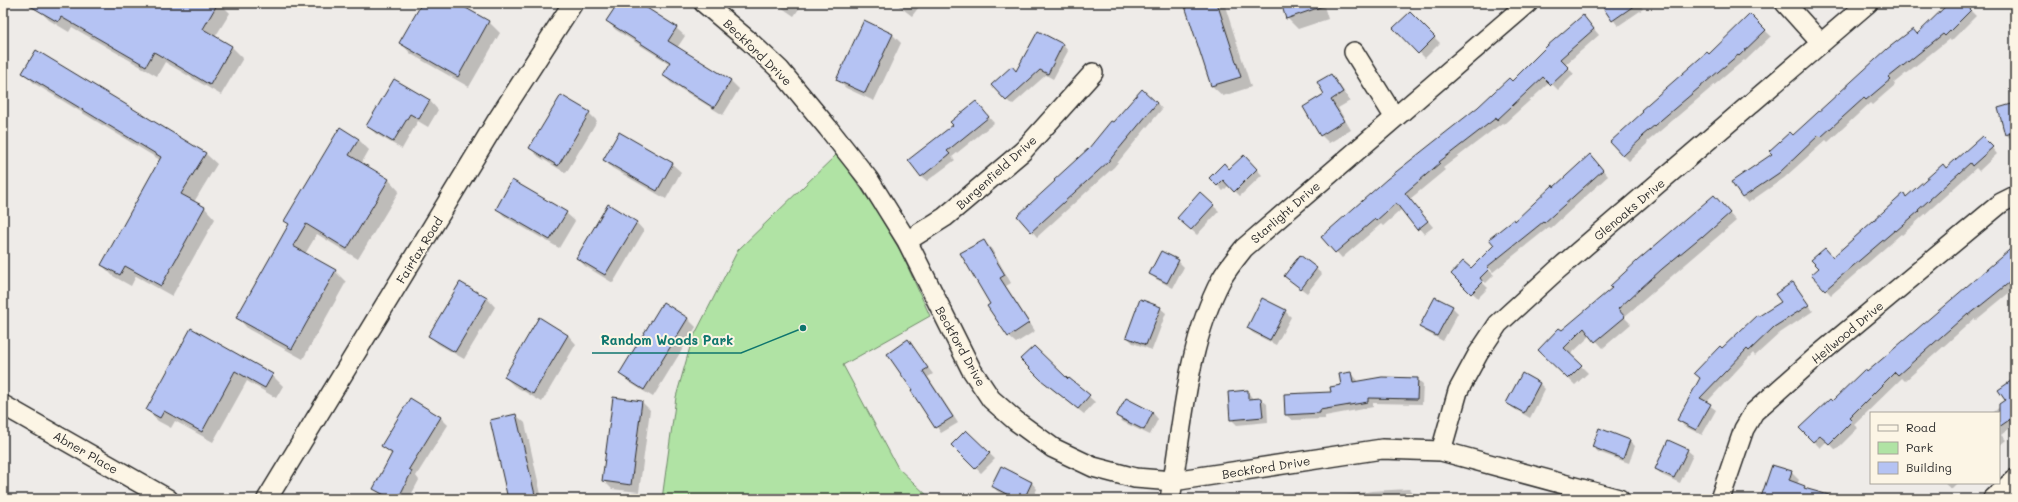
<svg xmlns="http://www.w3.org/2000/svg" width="2018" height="502" viewBox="0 0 2018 502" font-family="Mali,sans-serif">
<rect width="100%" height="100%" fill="#eeebe8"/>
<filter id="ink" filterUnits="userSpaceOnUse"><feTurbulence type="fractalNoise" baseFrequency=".025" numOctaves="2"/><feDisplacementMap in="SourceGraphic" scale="8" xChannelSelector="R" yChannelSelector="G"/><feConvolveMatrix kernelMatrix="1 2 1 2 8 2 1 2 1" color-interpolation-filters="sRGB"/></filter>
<g filter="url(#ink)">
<path fill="#b0e3a4" stroke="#6e8768" d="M837 154 876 210 901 252 930 316 843 365 898 468 931 499H662L676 397 692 340 738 250Z"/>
<path fill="#0003" d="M42 3H220L230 13 215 37 232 47 243 58 221 95 165 62 157 76 72 27 69 32 49 20 38 9Z
M423 3H455L489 22 500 33 469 87 411 54 401 43Z
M619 3H637L676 28 685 36 677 48 731 81 739 89 723 115 671 83 663 75 670 64 616 30 607 21Z
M775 3H803L794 16Z
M895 3H922L912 16Z
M1185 3H1224L1251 87 1223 96 1212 86Z
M1282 3H1323L1328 19 1298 29 1287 18Z
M1601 3H1639L1643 9 1618 26Z
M1951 3H1963L1976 16 1951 41 1949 39 1894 83 1895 85 1872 105 1870 103 1828 142 1826 140 1784 178 1748 203 1743 198 1732 183 1773 154 1917 35Z
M1410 13 1440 43 1425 58 1395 28Z
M1750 16 1771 36 1745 61 1744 60 1647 142 1648 143 1629 161 1611 143 1682 76 1681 75 1707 53 1709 55Z
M864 22 893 35 901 43 874 101 846 88 837 80Z
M1588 22 1599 35 1565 65 1574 74 1558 90 1550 82 1504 124 1502 123 1443 168 1445 170 1410 199 1433 227 1424 234 1402 209 1383 226 1381 224 1342 258 1323 237 1512 82Z
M1038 32 1063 45 1068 51 1053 79 1046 75 1012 105 1007 100 1016 73Z
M37 51 206 154 217 164 194 202 205 208 215 219 172 296 136 276 131 286 113 276 102 265 160 160 35 84 24 73Z
M1331 75 1339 84 1350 101 1338 108 1351 130 1329 143 1321 135 1326 94Z
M394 80 430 101 438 110 428 127 418 121 402 149 376 134 368 126Z
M976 103 994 123 952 157 955 160 927 181 921 176 954 126Z
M1157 103 1162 109 1114 167 1037 237 1032 231 1090 148 1113 124Z
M2015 104V139L2012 140 2006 134Z
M589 113 597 121 566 173 539 157 530 148Z
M619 133 672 164 681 172 666 199 612 168 604 160Z
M358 139 369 150 361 164 389 180 399 191 358 259 317 234 305 254 335 271 346 282 303 359 248 329 238 318 290 225 285 220Z
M1987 142 1997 154 1979 171 1976 168 1902 235 1901 234 1831 295 1812 275 1903 194 1907 198Z
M1244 156 1262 175 1240 196 1229 185 1223 191 1211 178 1229 170Z
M1595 161 1608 176 1551 228 1549 227 1493 272 1484 263 1483 264 1494 275 1486 283 1480 278 1479 279 1488 288 1478 298 1453 274 1471 270 1515 223 1554 188Z
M1200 194 1219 211 1197 235 1184 223Z
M1720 203 1736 221 1624 317 1631 324 1603 348 1591 335 1570 355 1588 373 1575 385 1539 350 1614 288Z
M497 208 566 213 575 221 559 248 505 217Z
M636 222 644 231 613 283 585 266 577 258Z
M983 241 991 248 1011 283 1006 286 1035 331 1016 343 1008 336 992 305Z
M2015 249V288L1976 320 1974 319 1905 381 1902 378 1854 425 1858 428 1836 450 1827 441 1820 448 1801 428Z
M1162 252 1178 261 1184 267 1173 288 1156 279 1150 273Z
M1300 256 1322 274 1307 293 1291 281Z
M1793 283 1813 311 1780 333 1755 356 1753 353 1706 403 1716 410 1702 435 1684 426 1679 420 1722 349 1758 317 1782 302Z
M487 298 495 307 464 359 438 344 429 336Z
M663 304 688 319 696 327 653 397 629 382 620 374Z
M1452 307 1458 313 1443 341 1426 332 1421 327Z
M1160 308 1166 313 1152 350 1133 343 1127 337Z
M1285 311 1291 317 1276 345 1253 333 1248 328Z
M191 330 272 375 283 386 276 398 247 381 213 442 175 421 171 428 158 421 147 410Z
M568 335 576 344 542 402 513 385 505 377Z
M908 341 933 374 928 377 958 423 941 433 912 391 914 390Z
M1022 359 1068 381 1069 379 1095 402 1084 414 1048 386Z
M1350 373 1356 378 1357 382 1417 379 1423 384 1422 404 1373 403V407L1325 416V419L1292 420 1286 415 1332 393 1342 386Z
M2015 379V424L2001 435 2006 440 1999 446V413H1993L2007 400Z
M1539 383 1545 389 1530 418 1513 408 1507 403Z
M1247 391 1253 399H1261L1267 404 1268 422 1237 425 1231 419Z
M410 399 441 418 448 425 416 476 419 480 409 499H387L374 489 392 455 382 446Z
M1126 399 1153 413 1158 419 1150 435 1123 422 1117 416Z
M642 402 650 410 639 492 612 489 603 480Z
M516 415 525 423 542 499H509Z
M966 431 995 459 981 473 952 445Z
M1630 441 1635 446 1629 463 1598 452 1593 446Z
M1687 450 1693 455 1680 483 1662 475 1656 469Z
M1002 467 1032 483 1037 489 1032 499H1012L997 491 992 485Z
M1791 472 1799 480 1797 484 1804 487 1808 491 1839 499H1765L1762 496Z
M1944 483H1957L1951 489Z
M1409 489 1415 495V499H1321L1372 491Z
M1048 497 1055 499H1047Z"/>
<path fill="#b5c3f3" stroke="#2b2b2b" d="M25 3H218L203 29 232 46 210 85 154 52 146 66 61 17 58 22Z
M422 3H457L489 21 458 77 399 43Z
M618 3H639L677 27 668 41 731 80 714 108 662 75 670 62 606 21Z
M1184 3H1217L1241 77 1211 86Z
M1281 3H1326V5L1286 19Z
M1600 3H1638L1612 21Z
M1949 3H1964L1971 10 1945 36 1943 34 1889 77 1891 79 1866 100 1864 98 1821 137 1819 135 1779 173 1742 198 1731 182 1772 154 1769 151 1790 132 1793 135 1887 49 1913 29 1917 34Z
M1410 12 1435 37 1418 54 1393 28Z
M1750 14 1766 30 1739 56 1738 55 1642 136 1643 137 1623 156 1610 142 1643 112 1641 110 1707 52 1709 54Z
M1583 15 1594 29 1560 59 1569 68 1551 85 1543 77 1497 120 1496 118 1439 162 1440 163 1405 193 1428 221 1417 230 1396 203 1376 221 1375 219 1335 253 1321 237 1387 179 1478 107 1509 78 1512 81 1547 46Z
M864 20 893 34 865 93 836 80Z
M1038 31 1063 44 1048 74 1040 70 1006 101 991 85 1012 66 1016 71Z
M36 50 206 153 181 194 205 207 161 286 125 266 120 275 101 265 161 157 22 73Z
M1331 74 1343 92 1331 100 1344 121 1320 136 1303 107 1324 94 1317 82Z
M394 79 430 100 419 119 410 114 393 142 366 126Z
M1142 89 1157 103 1108 162 1031 232 1017 216 1055 181 1054 180 1089 148 1111 121 1113 122Z
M561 95 590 112 558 166 529 148Z
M976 101 989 117 947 151 950 154 921 177 908 160 953 125 950 122Z
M2015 103V132L2005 135 1998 108Z
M340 127 359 139 349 155 389 179 347 249 306 224 293 246 336 270 292 349 236 318 289 224 284 221Z
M619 132 673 163 657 191 603 160Z
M1982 136 1993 147 1972 166 1970 163 1918 210 1919 211 1896 231 1895 230 1825 290 1811 275 1819 268 1811 260 1825 248 1833 257 1904 193 1906 197 1943 164 1946 168Z
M1590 154 1603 170 1544 223 1543 222 1487 267 1489 269 1480 278 1483 282 1471 294 1451 274 1463 261 1471 268 1494 245 1489 239 1514 219 1515 221 1553 185 1554 187Z
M1244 155 1257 169 1234 192 1223 180 1217 186 1209 178 1224 163 1229 169Z
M512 180 567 212 550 240 496 209Z
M1200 192 1214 205 1191 230 1177 218Z
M1714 195 1730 213 1703 237 1702 236 1662 269 1618 309 1625 317 1595 342 1584 328 1564 348 1582 365 1568 379 1538 350 1559 328 1562 330 1612 288 1610 286 1637 261Z
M608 204 637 222 605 275 576 258Z
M984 240 1005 275 1000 278 1029 323 1008 337 987 306 990 304 960 253Z
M2015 245V278L1969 315 1968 313 1898 375 1895 372 1849 418 1852 421 1829 444 1820 436 1813 442 1799 428 1830 399 1832 401 1865 369 1867 372Z
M1161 251 1179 260 1167 283 1149 274Z
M1300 255 1317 268 1301 289 1284 276Z
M460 282 487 298 455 352 428 336Z
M1793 282 1809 305 1774 327 1749 351 1747 349 1700 398 1711 404 1696 430 1677 420 1700 378 1694 373 1720 346 1722 348 1757 315 1759 316 1781 302 1775 294Z
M1435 297 1453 306 1437 336 1419 327Z
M1262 298 1286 310 1270 340 1247 328Z
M1140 299 1161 307 1146 345 1126 337Z
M663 302 688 318 644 390 619 374Z
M539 317 568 335 533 394 504 377Z
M191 328 273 374 265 388 235 371 202 432 164 411 160 418 146 410Z
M908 339 928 368 923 371 953 417 935 428 911 391 912 390 887 354Z
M1034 346 1068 379 1069 378 1090 395 1078 409 1041 380 1020 359Z
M1351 372 1353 382 1382 377 1418 378 1417 399 1368 398V402L1320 410V413L1285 415 1284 394 1331 392 1330 387 1341 385 1339 374Z
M1522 373 1540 383 1524 413 1506 403Z
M2015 378V416L1999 427V404L2005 400 1998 390Z
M1248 390V399L1261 398 1263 417 1230 420 1228 392Z
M613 397 642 401 631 485 602 481Z
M410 398 441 417 409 469 412 471 398 499H392L373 489 392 453 381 446Z
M1126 398 1153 412 1144 430 1116 416Z
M516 414 536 499H508L490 420Z
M1599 428 1630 440 1623 459 1592 447Z
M966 430 990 453 975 469 951 445Z
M1668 440 1688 449 1674 478 1655 469Z
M1772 465 1792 471 1789 480 1805 486 1804 488 1829 495 1828 499H1768L1761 497Z
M1001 466 1032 482 1024 499H1016L991 486Z"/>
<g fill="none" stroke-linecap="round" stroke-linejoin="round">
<defs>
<path id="minor" d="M704 3 749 41 780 70 828 128 869 180 907 241 971 369 991 399 1016 421 1053 448 1093 467 1135 478 1173 481 1382 449 1441 451 1619 499
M1785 3 1821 43
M1354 52 1395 118
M907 241 945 217 1023 151 1093 73
M3 405 168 499
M1441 451 1458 391 1478 354 1498 324 1556 271 1868 3
M267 499 498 119 573 3
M1170 499C1183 426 1186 347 1221 280 1227 269 1236 258 1244 248L1528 3
M1720 499 1744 429 1754 412 1816 357 2001 203 2015 196
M1993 499 2015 479"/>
</defs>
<use href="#minor" stroke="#2b2b2b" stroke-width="22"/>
<use href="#minor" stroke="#fcf5e5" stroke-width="19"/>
</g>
</g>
<g text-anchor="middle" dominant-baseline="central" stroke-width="4" stroke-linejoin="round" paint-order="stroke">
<g font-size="12" fill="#2b2b2b" stroke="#fcf5e5">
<text transform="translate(758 52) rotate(44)">Beckford Drive</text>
<text transform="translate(996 172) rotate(-42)">Burgenfield Drive</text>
<text transform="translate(1629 209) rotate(-40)">Glenoaks Drive</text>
<text transform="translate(1285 212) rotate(-41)">Starlight Drive</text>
<text transform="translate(419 250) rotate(-58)">Fairfax Road</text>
<text transform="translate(1847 332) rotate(-40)">Heilwood Drive</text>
<text transform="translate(961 346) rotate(61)">Beckford Drive</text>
<text transform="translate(86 452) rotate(30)">Abner Place</text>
<text transform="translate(1266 467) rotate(-9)">Beckford Drive</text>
</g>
</g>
<path fill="none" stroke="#0f766e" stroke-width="1.5" d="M803 328L741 353H592"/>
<circle fill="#0f766e" stroke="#fcf5e5" stroke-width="1.5" cx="803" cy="328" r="4"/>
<g font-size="13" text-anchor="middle" font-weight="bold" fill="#0f766e" stroke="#fcf5e5" stroke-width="4" stroke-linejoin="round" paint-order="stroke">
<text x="667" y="345">Random Woods Park</text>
</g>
<rect width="2018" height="502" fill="none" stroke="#fcf5e5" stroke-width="16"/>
<rect x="8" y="8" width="2002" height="486" fill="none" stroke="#2b2b2b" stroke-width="1.5" filter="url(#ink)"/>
<rect x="1870" y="412" width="130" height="72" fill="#fcf5e5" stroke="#a8a49b"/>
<rect x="1878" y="425" width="20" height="6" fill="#fcf5e5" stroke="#a8a49b"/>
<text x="1906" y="432" font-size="12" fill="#2b2b2b">Road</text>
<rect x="1878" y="442" width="20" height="12" fill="#b0e3a4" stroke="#a8a49b"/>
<text x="1906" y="452" font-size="12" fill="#2b2b2b">Park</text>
<rect x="1878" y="462" width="20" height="12" fill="#b5c3f3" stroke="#a8a49b"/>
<text x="1906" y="472" font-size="12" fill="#2b2b2b">Building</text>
</svg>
